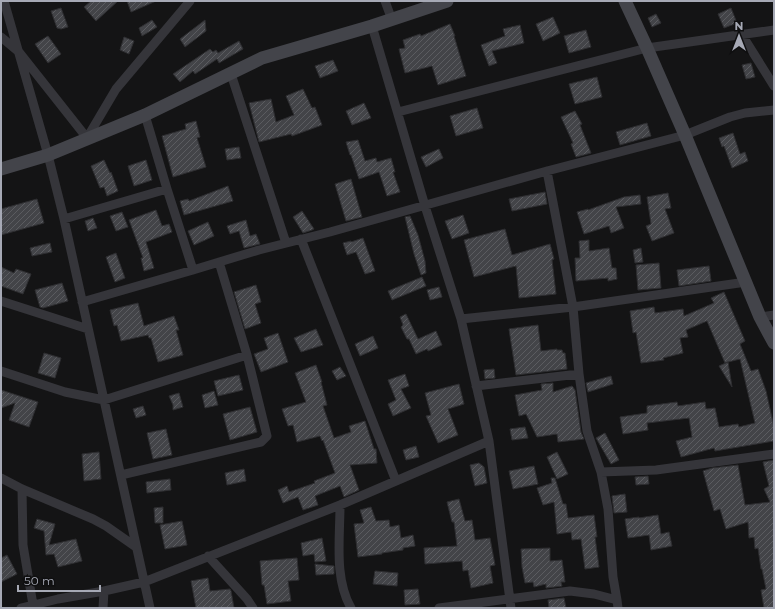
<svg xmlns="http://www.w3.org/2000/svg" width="775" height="609" viewBox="0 0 775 609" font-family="Montserrat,sans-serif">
<defs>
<pattern id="building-hatch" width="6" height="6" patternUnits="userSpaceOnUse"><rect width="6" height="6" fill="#434448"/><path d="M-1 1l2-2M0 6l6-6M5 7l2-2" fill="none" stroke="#5b5c60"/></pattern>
</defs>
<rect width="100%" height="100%" fill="#141415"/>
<path fill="url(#building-hatch)" stroke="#2e2e31" d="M91 1H118L96 21 84 7Z
M127 1H156L131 12Z
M61 8 68 27 61 29 57 28 51 11Z
M731 8 737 23 724 28 718 14Z
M656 14 661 23 652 27 648 18Z
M553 17 560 33 543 41 536 24Z
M152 20 157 27 142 36 139 28Z
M205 20 206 31 185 47 180 39Z
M450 24 455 36H454L466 76 438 85 432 66 405 73 399 49 405 48 403 40 420 34 421 36Z
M520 25 524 43 492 51 497 63 489 66 481 45 505 36 503 29Z
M586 30 591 47 569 53 564 36Z
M48 36 61 54 48 63 35 44Z
M124 37 134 41 129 54 120 50Z
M239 41 243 49 219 63 217 59 195 74 193 71 180 82 173 74 210 49 213 52 216 50 218 53Z
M333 60 338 71 320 78 315 66Z
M751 63 755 77 746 79 742 65Z
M597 77 602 97 575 104 569 84Z
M303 89 312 108 315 107 322 125 292 136 291 134 259 142 249 103 271 99 276 122 294 115 286 96Z
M364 103 371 118 352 125 346 111Z
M477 108 483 128 456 136 450 116Z
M575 111 582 124 580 125 591 153 576 157 571 144 573 143 561 117Z
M196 121 200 137 197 138 206 167 173 177 162 136 186 129 185 124Z
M647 123 651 136 620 145 616 132Z
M733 133 740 154 745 152 748 161 732 168 724 146 722 147 719 138Z
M358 140 365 161 376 158 377 162 391 158 395 172H393L400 192 387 196 379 172 359 179 351 155H350L346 142Z
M239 147 241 158 227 160 225 149Z
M439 149 443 158 426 167 421 157Z
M104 160 110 173 111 172 118 191 107 196 104 187 100 188 91 166Z
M146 160 152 180 134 186 128 166Z
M351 179 362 217 346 221 335 184Z
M228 186 233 201 184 215 180 201 188 199 189 201Z
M545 192 547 204 512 211 509 199Z
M668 193 671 208 665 209 674 233 652 241 646 226 651 224 647 197Z
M640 195 641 204 616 207 624 228 611 233 609 226 584 234 577 212 588 209V210L624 197Z
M37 199 44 223 1 235V209Z
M156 210 162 226 169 224 172 232 146 242 154 268 144 271 141 258H143L129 220Z
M302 211 314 229 312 230 303 233 293 217Z
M122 212 128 227 116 231 110 216Z
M463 215 469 233 452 239 445 221Z
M410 216 418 235 425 261 426 273 421 275 414 254 405 217Z
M93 218 97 228 88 231 85 221Z
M246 220 250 236 256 234 260 244 244 248 239 231 230 234 227 226Z
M208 222 214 236 194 245 188 231Z
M505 229 512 255 550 244 554 259 552 260 556 294 519 298 516 266 474 277 464 240Z
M363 238 375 271 365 274 356 252 347 255 343 243 351 241V242Z
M589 240V251L609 248 612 268H616L617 279 608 281V278L576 281 575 258H580L579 241Z
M50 243 52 252 32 256 30 248Z
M641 248 643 262 635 263 633 250Z
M116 253 125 278 115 282 106 257Z
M659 263 661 288 638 290 636 265Z
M709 266 711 281 679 286 677 270Z
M1 267 14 273 16 269 31 274 23 294 1 286Z
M422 277 426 286 392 300 388 291Z
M62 283 68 301 43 308 40 307 35 290Z
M256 285 261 302 255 304 261 323 245 329 234 292Z
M439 287 442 297 430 300 427 290Z
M724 292 745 341 740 344 751 371 758 369 766 391 774 427V441L715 451 714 448 681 457 676 441 692 437 689 418 647 423 648 430 623 434 620 417 647 413V406L677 402 678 406 705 402 706 409 715 408 719 427 738 424 739 427 755 423 740 359 728 362 732 387 719 366 728 362 725 363 707 321 686 330 688 337 680 338 683 353 663 358 664 360 641 363 636 332 633 333 630 311 654 307 655 313 683 309 684 316 714 303 711 298Z
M138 303 144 326 174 316 179 330H176L183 355 158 362 151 338H149L148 335 121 341 117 325 114 326 110 310Z
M406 314 418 339 436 331 442 345 428 351 427 349 416 354 409 339H407L401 327 403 325 400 317Z
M538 325 541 351 557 349V350H562L563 353H565L567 369 516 375 509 329Z
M316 329 323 345 301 352 294 338Z
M278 333 288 362 261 372 254 354 268 349 264 338Z
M373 336 378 348 360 356 355 344Z
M44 353 61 358 55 378 38 373Z
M316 365 322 382H321L327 405 323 406 334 438 351 432 349 426 365 421 374 449H376L377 463 350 465 359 490 344 497 340 486 315 496 318 505 303 510 298 497 283 503 278 490 287 486 289 492 315 483 314 481 335 473 323 440 322 441 320 436 297 442 293 425 288 426 282 409 306 402 295 373Z
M340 367 346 376 337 380 332 371Z
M494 369 495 378 485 379 484 370Z
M405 374 409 386 401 389 411 408 393 416 388 404 396 400 388 380Z
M239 375 243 390 218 396 214 381Z
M611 376 613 384 588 392 586 383Z
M553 383V392L572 386 575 390 581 432 584 439 558 442 557 434 537 437 526 414 519 416 515 395 542 390 541 384Z
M459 384 464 404 448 409 458 435 438 443 426 416 431 415 425 393Z
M1 390 38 402 29 427 9 420 15 403 1 408Z
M214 391 218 405 205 408 202 395Z
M179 393 183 407 173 410V405L169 396Z
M143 406 146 415 136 418 133 409Z
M250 407 257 432 230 440 223 414Z
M525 427 528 438 512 440 510 429Z
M166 429 172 455 153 459 147 433Z
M605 433 619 460 611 464 596 438Z
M416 446 419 457 406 460 403 450Z
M99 452 101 479 84 481 82 454Z
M557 452 568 474 557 479 547 457Z
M774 460V608H764L761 590 766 589 762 569H761L758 548 755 549 754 537 749 538 748 522 726 529 720 509 714 511 703 471 712 468 738 465 745 505 770 502 764 489 769 486 763 462Z
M479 463 484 467 487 483 475 486 470 465Z
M534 466 538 484 513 489 509 471Z
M244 469 246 481 227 485 225 473Z
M648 476 649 484 636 485 635 477Z
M551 478H555L563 504H566L568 518 594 515 597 537H595L599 567 585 569 581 539 572 540 571 532 557 534 554 502 543 505 537 488 552 483Z
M170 479 171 490 147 493 146 482Z
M625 494 627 512 614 513 612 496Z
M459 499 465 521 472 520 475 540 490 538 495 565 490 566 493 583 471 588 468 570 463 571 462 561 425 564 424 548 457 546 454 522H452L447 502Z
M163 507V523H155L154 508Z
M371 507 376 521 389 520 390 527 399 525 401 538 413 535 415 546 403 548V550L382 553V554L358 557 354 524 364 523 360 510Z
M658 515 661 534 669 532 672 546 651 550 649 535 628 538 625 519 639 517V518Z
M37 519 55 524 49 545 76 539 82 561 58 567 54 554 46 555 44 531 34 528Z
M182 521 187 545 165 549 160 525Z
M322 538 326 561 315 562 314 554 303 556 301 543Z
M550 548V561L562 560 565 582H561L562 586 546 588V584L534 587 533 582 525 583 522 567 521 549Z
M7 555 17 574 1 582V558Z
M297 558 299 580 288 581 291 601 267 604 264 585H262L260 561Z
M315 564 334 566V574L316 575Z
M375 571 398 573 397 586 373 584Z
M208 578 210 591 230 589 231 591 234 608H196L191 581Z
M418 589 420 604 405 605 404 590Z
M564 598 566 608H549L548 600Z"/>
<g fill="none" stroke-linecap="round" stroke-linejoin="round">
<path stroke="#35353a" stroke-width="9" d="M4 1 48 155 64 219 150 608
M385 1 392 20
M372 26 425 206 461 319 489 441 511 608
M742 35 774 86
M1 37 19 52 87 138 116 89 190 1
M231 74 286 243
M398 112 647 48 774 30
M145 115 167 189 193 270
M547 171 573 307 579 374 587 431 601 472
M64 219 167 189
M301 239 396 481
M1 301 88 329
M82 302 193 270 259 250 330 232 547 171 685 135 730 117 745 113 774 110
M760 317 774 315
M461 319 573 307 746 282
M1 371 65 392 104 400 247 355
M476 386 579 374
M121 475 261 442 267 436 247 355 219 262
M1 478 22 489 93 519 106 526 136 547
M22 489 23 545 33 605
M340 505C340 539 334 578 351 608
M208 556 247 599 253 608
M617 600 613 577 608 509 601 472 656 470 774 454
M21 608 58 599 104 591 144 582 340 505 489 441
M103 608 104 591
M439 608 570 591 594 594 617 600 618 608"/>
<path stroke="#43444a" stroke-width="13" d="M625 1 647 48 685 135 760 317 774 343
M1 169 48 155 145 115 262 58 372 26 447 1"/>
</g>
<rect width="775" height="609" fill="none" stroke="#a6a9b5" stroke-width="4"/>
<g transform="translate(739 36)" stroke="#0f0f10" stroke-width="3" paint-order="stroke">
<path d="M0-3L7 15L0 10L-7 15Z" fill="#a6a9b5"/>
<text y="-6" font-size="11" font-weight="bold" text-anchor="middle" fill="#a6a9b5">N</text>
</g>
<path d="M18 585v6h82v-6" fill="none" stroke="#a6a9b5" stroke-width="2"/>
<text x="24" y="585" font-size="12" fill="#a6a9b5" stroke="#0f0f10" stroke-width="3" paint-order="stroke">50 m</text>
</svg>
